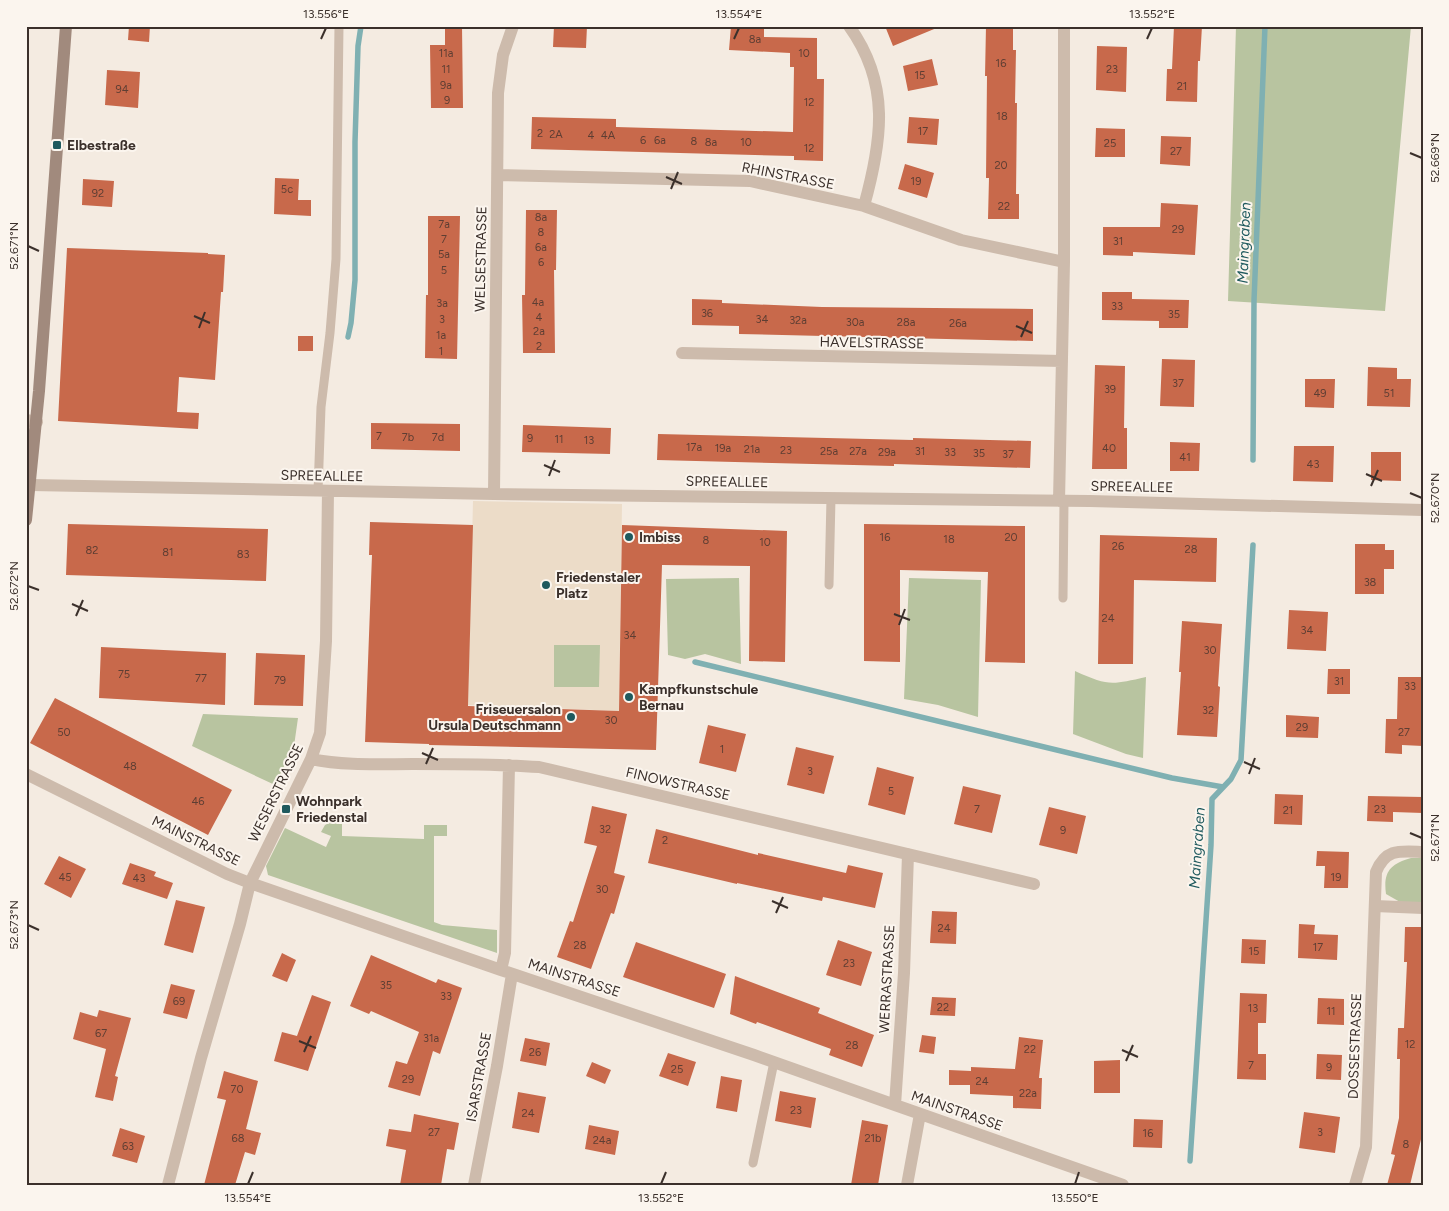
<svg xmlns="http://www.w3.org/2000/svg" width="1449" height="1211" viewBox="0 0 1449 1211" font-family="Figtree,sans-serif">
<rect width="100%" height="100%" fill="#f4ebe1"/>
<path fill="#b8c4a0" d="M1236 26H1411L1385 311 1228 301Z
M739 578 741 664 705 654 685 659 668 655 666 579Z
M909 578 981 580 978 717 938 705 904 699Z
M554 645H600V687H554Z
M1075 671C1108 686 1111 685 1146 677L1143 758 1126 754 1073 734Z
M203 714 298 718 294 746 275 785 192 746Z
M331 822 342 823V836L424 839V825H447V836H434V922L442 925 497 930V953L268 875 266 866 285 828 326 847 331 836 321 832 325 825Z
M1411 858H1423V903L1400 902 1386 894C1383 872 1390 864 1411 858Z"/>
<path fill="#ecdcc8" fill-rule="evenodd" d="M473 501 622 504 619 711 468 705ZM554 645H600L599 687H554Z"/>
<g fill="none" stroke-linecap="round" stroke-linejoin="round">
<path stroke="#7fb0b2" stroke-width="5.5" d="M348 337 351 323 355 280V142L358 46 361 26
M1253 460 1254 301 1265 26
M695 662 1172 778 1223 787
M1190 1161 1211 845 1212 799 1231 779 1241 760 1253 545"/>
</g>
<path fill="#c8694b" d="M129 26H150L149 42 128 40Z
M445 26H462L463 108H431L430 45H445Z
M554 26H587L586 48 553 47Z
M731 26 764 27V37L817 38V79H824L823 161 794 160V156L531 149 532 117 616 119V127L793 132 794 67H790V53L729 50Z
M885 26H939V27L893 46Z
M986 26H1013V50H1016L1015 103H1017L1016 194H1019V219H988L989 178H986L987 76H985Z
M1174 26H1202L1200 61H1198L1197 102 1166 101 1167 69H1172Z
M1097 46 1127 47 1126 92 1096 90Z
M932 59 938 85 908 91 903 66Z
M107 70 140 72 138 108 105 105Z
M909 117 939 119 937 145 907 143Z
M1096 128 1125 129V157H1095Z
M1161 136 1191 137 1190 166 1160 164Z
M905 164 934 173 927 198 898 189Z
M275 178 299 179 298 200H311V216L274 214Z
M83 179 114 181 112 207 82 205Z
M1161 203 1198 205 1195 255 1133 252V256L1103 255V227H1160Z
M526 210H557L556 270H554L555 353H523L522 295H525Z
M428 216H460L457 359 425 358 426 295H428Z
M67 248 208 253V254L225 255 223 292H221L215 380 179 377 177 412 199 413 198 429 58 421Z
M1102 292H1132V299L1189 300 1188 328H1159V321L1102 320Z
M692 299 722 300V303L822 307 1033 309V341L739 334V326L692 325Z
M298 336H313V351H298Z
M1162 359 1195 360 1194 407 1160 406Z
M1095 365 1125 366 1124 428H1127V469H1092Z
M1368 367 1397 368V379H1411L1410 407 1367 406Z
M1305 379H1335L1334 408 1305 407Z
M371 423 460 424V451L371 449Z
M523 425 611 428 610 454 522 452Z
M658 434 913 440V438L1031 441 1030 468 894 464V466L657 460Z
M1170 442 1200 443 1199 471H1170Z
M1294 446H1334L1333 482 1293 481Z
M1371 452H1401V481L1371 480Z
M370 522 473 525 468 706 619 711 622 525 787 531 785 662 749 661 750 566 662 565 656 750 429 745V744L365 742 372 555H369Z
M68 524 268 529 266 581 66 575Z
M864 524 1025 526V663L985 662 988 572 900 570V662L864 661Z
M1100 535 1217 538 1216 582 1134 580 1133 664H1098Z
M1355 544H1385V550H1394V569H1384V594H1355Z
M1289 610 1328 612 1326 651 1287 649Z
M1182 621 1222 624 1218 686 1220 687 1217 737 1177 735 1181 672H1179Z
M101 647 226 653 225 705 99 698Z
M256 653 305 655 303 706 254 705Z
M1328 669H1350V694H1327Z
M1398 677H1423V746L1402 745V754L1385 753 1386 719H1397Z
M55 698 232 790 208 835 30 743Z
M1286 715 1319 717 1318 738 1286 737Z
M708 725 746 734 736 772 699 763Z
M796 747 834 756 824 794 787 785Z
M877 767 914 777 905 815 868 805Z
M963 786 1001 795 992 833 954 824Z
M1275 794 1303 795 1302 825 1274 824Z
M1368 796 1423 797V813L1393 812V822L1367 821Z
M592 806 627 814 614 873 625 876 614 914 611 913 591 969 557 957 570 921 573 922 597 846 584 843Z
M1049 807 1086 816 1077 854 1039 845Z
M656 829 758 855V853L846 873 848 865 883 873 875 908 823 897 822 901 737 883V884L648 863Z
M1317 851 1349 852 1348 888H1324L1325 866H1316Z
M59 856 86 869 71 898 44 884Z
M130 863 156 872 154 876 173 883 167 899 122 884Z
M176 900 205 907 193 953 164 945Z
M932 911 957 912 956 944 930 943Z
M1299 924 1315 925 1314 934 1338 935 1337 960 1298 958Z
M1405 927H1422L1423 1131 1410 1185H1387L1395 1155 1391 1154 1399 1118 1400 1059H1397L1398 1028H1404L1407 962H1404Z
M1242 939 1266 940 1265 964 1241 963Z
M838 940 872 952 861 986 826 975Z
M636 942 726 974 714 1008 623 977Z
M282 953 296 960 287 982 272 976Z
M371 955 436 983 438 979 462 988 440 1054 433 1051 420 1096 388 1087 396 1061 407 1064 419 1032 371 1011 369 1014 350 1006Z
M735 976 820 1008 818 1013 874 1035 862 1067 829 1055 831 1049 757 1022 756 1024 730 1014Z
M171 984 195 990 187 1019 163 1013Z
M1240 993 1267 994 1266 1023H1258V1054H1266V1080L1237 1079Z
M312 995 331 1002 308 1071 274 1061 282 1032 297 1036Z
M932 997 956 998 955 1016 930 1015Z
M1318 998 1344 999V1025L1317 1024Z
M99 1010 131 1018 115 1076 118 1077 113 1101 95 1097 106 1049 73 1039 80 1012 97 1017Z
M922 1035 936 1037 934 1054 919 1052Z
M1019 1037 1043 1040 1039 1078H1042L1041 1109 1013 1108V1096L970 1094V1085H949V1070L971 1071V1067L1015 1069Z
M525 1038 550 1043 546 1066 520 1061Z
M668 1053 696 1062 688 1086 659 1076Z
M1317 1054 1342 1055 1341 1080 1316 1079Z
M1120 1060V1093H1094V1061Z
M592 1062 611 1070 605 1084 586 1076Z
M224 1071 258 1081 246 1129 261 1133 255 1155 245 1152 235 1185H204L226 1100 217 1098Z
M721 1076 742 1080 737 1112 716 1108Z
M780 1091 816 1098 811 1128 775 1121Z
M518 1092 546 1097 539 1133 512 1128Z
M1304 1112 1340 1117 1335 1153 1299 1148Z
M414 1114 459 1123 454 1150 447 1149 441 1185H400L406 1150 386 1146 389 1129 411 1132Z
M1134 1119 1163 1120 1162 1148 1133 1147Z
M862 1120 888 1125 878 1185H851Z
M589 1125 619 1131 615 1155 585 1149Z
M120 1128 145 1136 137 1163 112 1156Z"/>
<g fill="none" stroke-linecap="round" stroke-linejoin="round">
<path stroke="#cdbbac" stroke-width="9" d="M318 491 321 407 330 333 336 259 339 26
M829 585 831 498
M1063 598 1064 501
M753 1163 774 1062"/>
<path stroke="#cdbbac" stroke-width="12" d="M849 26C891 84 882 141 864 206
M498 175 750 181 864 206 961 240 1064 262
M682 353 1062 361
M26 420 37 422
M31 485 494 494 1090 501 1423 510
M494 494 498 93 503 55 513 26
M1059 501 1064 262V26
M311 759C345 766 379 764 413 764 455 764 497 764 539 767L1034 884
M26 774 227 874 250 883 501 970 754 1055 895 1105 1123 1185
M1375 906 1423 908
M501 970 505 953 509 765
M895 1105 904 973 908 854
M168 1185 201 1058 240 924 250 883 311 759 320 733 326 641 328 491
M474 1185 497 1066 512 974
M907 1185 920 1114
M1355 1185 1366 1147 1376 872C1386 848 1400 851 1423 852"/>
<path stroke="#a18a7d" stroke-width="12" d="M26 520 39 391 66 26"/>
</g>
<path fill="none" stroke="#3b302b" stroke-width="2" d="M321 39 326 28M734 39 739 28M1147 39 1152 28M1410 153 1422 158M666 177 682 184M671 189 678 172M28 246 39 251M194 316 210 323M1016 326 1032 333M199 328 205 312M1021 337 1028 321M544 465 560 472M1366 474 1382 481M549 476 555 460M1371 486 1378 470M1410 493 1422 498M28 586 39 590M72 604 88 611M894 614 910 620M76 616 83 600M899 625 905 609M422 753 438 760M1244 762 1260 769M426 764 433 748M1249 774 1255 758M1410 833 1422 838M772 901 788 908M776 913 783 897M28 925 39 930M299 1041 316 1048M1122 1050 1138 1057M304 1052 311 1036M1126 1061 1133 1045M248 1184 253 1172M661 1184 666 1172M1075 1184 1079 1172"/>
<g fill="#1f5a5e" stroke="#fbf5ee" stroke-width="2">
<rect x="52" y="140" width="10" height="10" rx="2.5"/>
<circle cx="629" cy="537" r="5"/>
<circle cx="546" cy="585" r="5"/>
<circle cx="629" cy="697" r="5"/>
<circle cx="571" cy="717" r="5"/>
<rect x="281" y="804" width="10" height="10" rx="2.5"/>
</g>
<g text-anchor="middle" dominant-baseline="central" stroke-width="4" stroke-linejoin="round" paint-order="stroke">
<g font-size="11" fill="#5e3e33">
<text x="755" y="39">8a</text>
<text x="446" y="53">11a</text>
<text x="804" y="53">10</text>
<text x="1001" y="63">16</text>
<text x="446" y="69">11</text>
<text x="1112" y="69">23</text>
<text x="920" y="75">15</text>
<text x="446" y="85">9a</text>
<text x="1182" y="86">21</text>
<text x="122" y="89">94</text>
<text x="447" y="100">9</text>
<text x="809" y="102">12</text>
<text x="1002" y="116">18</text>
<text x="923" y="131">17</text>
<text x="540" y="133">2</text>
<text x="556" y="134">2A</text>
<text x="591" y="135">4</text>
<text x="608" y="135">4A</text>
<text x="643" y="140">6</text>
<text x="660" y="140">6a</text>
<text x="694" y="141">8</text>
<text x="711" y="142">8a</text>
<text x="746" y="142">10</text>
<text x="1110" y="143">25</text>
<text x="809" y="148">12</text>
<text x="1176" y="151">27</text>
<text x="1001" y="165">20</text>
<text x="916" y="181">19</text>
<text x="287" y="189">5c</text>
<text x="98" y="193">92</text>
<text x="1004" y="206">22</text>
<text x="541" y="217">8a</text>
<text x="444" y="224">7a</text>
<text x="1178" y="229">29</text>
<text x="541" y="232">8</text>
<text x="444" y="239">7</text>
<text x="1118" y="241">31</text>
<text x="541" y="247">6a</text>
<text x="444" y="254">5a</text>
<text x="541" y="262">6</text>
<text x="444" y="270">5</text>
<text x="538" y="302">4a</text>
<text x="442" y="303">3a</text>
<text x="1117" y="306">33</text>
<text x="707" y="313">36</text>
<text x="1174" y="314">35</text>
<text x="539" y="317">4</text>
<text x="442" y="319">3</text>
<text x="762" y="319">34</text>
<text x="798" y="320">32a</text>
<text x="855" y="322">30a</text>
<text x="906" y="322">28a</text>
<text x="958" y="323">26a</text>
<text x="539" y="331">2a</text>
<text x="441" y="335">1a</text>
<text x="539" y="346">2</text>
<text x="441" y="351">1</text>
<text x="1178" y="383">37</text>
<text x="1110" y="389">39</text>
<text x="1320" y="393">49</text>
<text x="1389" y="393">51</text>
<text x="379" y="436">7</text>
<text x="408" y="437">7b</text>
<text x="438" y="437">7d</text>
<text x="530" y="438">9</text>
<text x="559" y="439">11</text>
<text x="589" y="440">13</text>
<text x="694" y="447">17a</text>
<text x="723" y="448">19a</text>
<text x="1109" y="448">40</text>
<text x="752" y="449">21a</text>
<text x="786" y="450">23</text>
<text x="829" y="451">25a</text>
<text x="858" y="451">27a</text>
<text x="920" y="451">31</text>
<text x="887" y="452">29a</text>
<text x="950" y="452">33</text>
<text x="979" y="453">35</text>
<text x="1008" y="454">37</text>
<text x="1185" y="457">41</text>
<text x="1313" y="464">43</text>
<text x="885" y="537">16</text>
<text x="1011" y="537">20</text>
<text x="949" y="539">18</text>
<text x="706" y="540">8</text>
<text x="765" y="542">10</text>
<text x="1118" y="546">26</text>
<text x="1191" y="549">28</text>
<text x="92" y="550">82</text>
<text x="168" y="552">81</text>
<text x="243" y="554">83</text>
<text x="1370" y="582">38</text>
<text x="1108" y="618">24</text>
<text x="1307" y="630">34</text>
<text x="630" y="635">34</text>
<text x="1210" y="650">30</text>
<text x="124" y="674">75</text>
<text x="201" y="678">77</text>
<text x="280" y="680">79</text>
<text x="1339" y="681">31</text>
<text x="1410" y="686">33</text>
<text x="1208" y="710">32</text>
<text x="611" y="720">30</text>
<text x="1302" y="727">29</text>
<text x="64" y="732">50</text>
<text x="1404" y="732">27</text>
<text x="722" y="749">1</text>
<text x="130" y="766">48</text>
<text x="810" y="771">3</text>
<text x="891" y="791">5</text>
<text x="198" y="801">46</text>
<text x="977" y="809">7</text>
<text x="1380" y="809">23</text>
<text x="1288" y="810">21</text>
<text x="605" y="829">32</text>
<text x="1063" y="830">9</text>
<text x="665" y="840">2</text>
<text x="65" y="877">45</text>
<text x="1336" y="877">19</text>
<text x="139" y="878">43</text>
<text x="602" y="889">30</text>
<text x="944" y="928">24</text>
<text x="580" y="945">28</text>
<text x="1318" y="947">17</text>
<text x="1254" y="951">15</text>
<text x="849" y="963">23</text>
<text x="386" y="985">35</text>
<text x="446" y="996">33</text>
<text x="179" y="1001">69</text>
<text x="943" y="1007">22</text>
<text x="1253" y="1008">13</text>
<text x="1331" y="1011">11</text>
<text x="101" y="1033">67</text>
<text x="431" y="1038">31a</text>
<text x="1410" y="1044">12</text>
<text x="852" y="1045">28</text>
<text x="1030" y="1049">22</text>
<text x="535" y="1052">26</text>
<text x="1251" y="1065">7</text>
<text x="1329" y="1067">9</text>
<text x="677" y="1069">25</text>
<text x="408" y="1079">29</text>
<text x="982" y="1081">24</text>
<text x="237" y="1089">70</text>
<text x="1028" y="1093">22a</text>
<text x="796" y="1110">23</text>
<text x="528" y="1113">24</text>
<text x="434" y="1132">27</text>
<text x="1320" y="1132">3</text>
<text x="1148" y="1133">16</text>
<text x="238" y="1138">68</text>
<text x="873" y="1138">21b</text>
<text x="602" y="1140">24a</text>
<text x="1406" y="1144">8</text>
<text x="128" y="1146">63</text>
</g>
<g font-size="14" font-weight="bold" fill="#3b302b" stroke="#fbf5ee" text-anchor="start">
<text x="67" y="145">Elbestraße</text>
<text x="639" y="537">Imbiss</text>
<text x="556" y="577">Friedenstaler<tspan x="556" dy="16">Platz</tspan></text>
<text x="639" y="689">Kampfkunstschule<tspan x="639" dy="16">Bernau</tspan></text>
<text x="561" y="709" text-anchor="end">Friseuersalon<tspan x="561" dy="16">Ursula Deutschmann</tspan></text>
<text x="296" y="801">Wohnpark<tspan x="296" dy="16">Friedenstal</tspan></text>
</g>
<g font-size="14" fill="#3b302b" stroke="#fbf5ee">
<text transform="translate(788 176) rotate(11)">RHINSTRASSE</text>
<text transform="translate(481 259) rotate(-89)">WELSESTRASSE</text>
<text transform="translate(872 343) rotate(1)">HAVELSTRASSE</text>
<text transform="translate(322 476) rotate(1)">SPREEALLEE</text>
<text transform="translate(727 482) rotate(1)">SPREEALLEE</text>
<text transform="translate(1132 487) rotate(1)">SPREEALLEE</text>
<text transform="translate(678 784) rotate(13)">FINOWSTRASSE</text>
<text transform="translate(276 793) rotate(-64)">WESERSTRASSE</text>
<text transform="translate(196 841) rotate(26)">MAINSTRASSE</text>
<text transform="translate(574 978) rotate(18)">MAINSTRASSE</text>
<text transform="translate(887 979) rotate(-87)">WERRASTRASSE</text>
<text transform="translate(1355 1046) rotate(-88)">DOSSESTRASSE</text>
<text transform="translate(479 1077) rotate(-80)">ISARSTRASSE</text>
<text transform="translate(957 1111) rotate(19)">MAINSTRASSE</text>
</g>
<g font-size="15" font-style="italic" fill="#1f5a5e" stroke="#fbf5ee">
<text transform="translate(1244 243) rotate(-88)">Maingraben</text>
<text transform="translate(1197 848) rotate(-86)">Maingraben</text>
</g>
</g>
<rect width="1449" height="1211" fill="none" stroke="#fbf5ee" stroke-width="55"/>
<rect x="28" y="28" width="1394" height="1156" fill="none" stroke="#3b302b" stroke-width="2"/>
<g font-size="12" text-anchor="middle" fill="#3b302b">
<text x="326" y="18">13.556°E</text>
<text x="739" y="18">13.554°E</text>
<text x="1152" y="18">13.552°E</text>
<text transform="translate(1435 158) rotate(-90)" y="4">52.669°N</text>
<text transform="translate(14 246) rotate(-90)" y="4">52.671°N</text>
<text transform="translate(1435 498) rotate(-90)" y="4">52.670°N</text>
<text transform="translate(14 586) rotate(-90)" y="4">52.672°N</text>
<text transform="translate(1435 838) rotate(-90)" y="4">52.671°N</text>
<text transform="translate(14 925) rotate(-90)" y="4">52.673°N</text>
<text x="248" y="1202">13.554°E</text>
<text x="661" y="1202">13.552°E</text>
<text x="1075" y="1202">13.550°E</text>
</g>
</svg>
